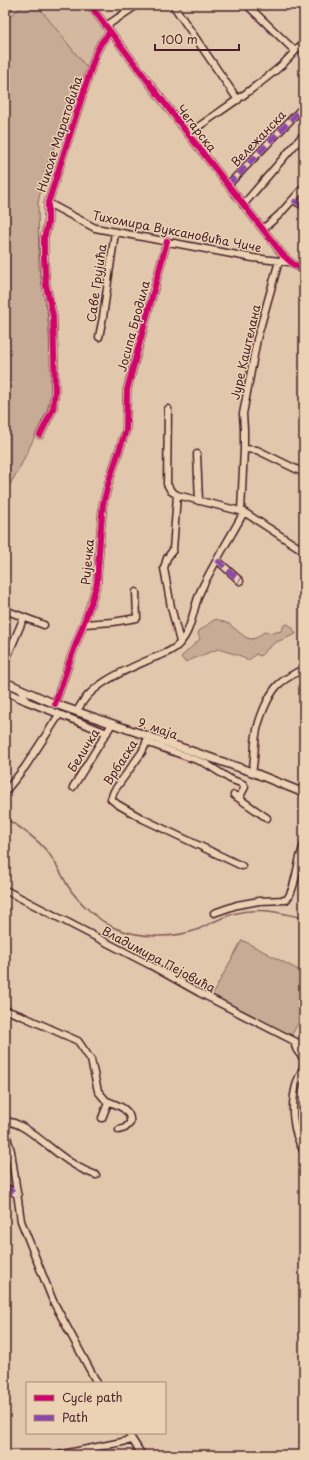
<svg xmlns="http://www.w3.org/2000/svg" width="309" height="1460" viewBox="0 0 309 1460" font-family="'Playpen Sans',sans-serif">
<rect width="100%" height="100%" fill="#e1c7ab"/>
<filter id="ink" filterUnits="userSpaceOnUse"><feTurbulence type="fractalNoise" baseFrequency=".025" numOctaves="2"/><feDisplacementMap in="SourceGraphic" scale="8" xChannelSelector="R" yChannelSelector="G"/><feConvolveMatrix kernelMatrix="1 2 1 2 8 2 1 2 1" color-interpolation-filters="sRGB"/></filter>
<g filter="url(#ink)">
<path fill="#d4b9a0" d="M37 5H85L106 31 105 34 97 43 94 51 88 69Z"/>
<path fill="#c8ab95" stroke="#896560" d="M24 5H37L88 69 45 169 38 203 39 269 47 308 51 363V393L47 411 20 467 5 493V20Z
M216 619 229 624 245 637 251 639 256 638 264 632 273 633 281 631 284 625 288 624 292 627 296 634 274 643 260 656 256 654 248 661 241 656 218 649 185 662 181 657 200 639 198 634 199 631C206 627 209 622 216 619Z
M242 940 304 973V1012L290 1038 212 995Z"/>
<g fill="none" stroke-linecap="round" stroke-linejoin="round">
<path stroke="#825d5a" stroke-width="1.5" d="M5 818C20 827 34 836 46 850 55 860 61 874 68 886 77 901 99 921 115 928 140 938 174 939 199 929 215 921 231 912 250 911 269 909 286 914 304 918"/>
<defs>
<path id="minor" d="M90 5 188 134 283 255 293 264 304 270
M173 5 238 100
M247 5 295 51
M5 8 10 5
M106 26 137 5
M188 134C220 111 254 90 283 64 290 57 297 49 304 42
M228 185 304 106
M293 200 304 206
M48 203 95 228 253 258 289 262
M243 205 304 134
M263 229 279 215 304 187
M99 337 103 317 115 232
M168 409 167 484 171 491 177 495 244 512 304 551
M40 435 53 409 55 391 53 316 46 285 44 257V238L48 223V203L96 53 101 43 110 32
M244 449V429L243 414 257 339 279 261
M197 454 199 501
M177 495 173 550 167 558 164 568 171 607 180 642
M241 511 244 449 257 450 300 471
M217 560 240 581
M5 610 44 625
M84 624 113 622 137 618 136 592
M5 662 24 617
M21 690 26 701 107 733
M5 691 26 701
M55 704 70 660 91 603 97 583 100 538 103 504 109 481 126 430 127 390 167 241
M77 712C88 684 128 669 153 658 161 655 171 652 177 646 193 631 192 609 201 590 214 563 230 538 244 512
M149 737 142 752 114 791 111 799 117 804 143 819 242 866
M146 742 205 763 230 779 243 784 245 787 239 798
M252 772C255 759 254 747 256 735 258 721 268 695 278 685 285 678 296 673 304 668
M73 787 112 724
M5 792 25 767 59 715
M234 795 267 818
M5 890 150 965 200 993 304 1046
M214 913 237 905 259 901 286 900C296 891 297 859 304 845
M5 1010 22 1016 78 1041 91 1060 98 1091 108 1103 102 1118
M295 1042C294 1049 300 1054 304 1059
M304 1065C302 1071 299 1076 297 1082 290 1105 292 1131 304 1152
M107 1101C117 1105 132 1109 130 1123L125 1128 119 1130
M5 1121C20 1122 34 1135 46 1144 61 1156 77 1169 96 1175
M5 1130 11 1151 21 1221 53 1301 97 1383
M5 1187 18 1195
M128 1433 142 1455
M58 1455 132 1440"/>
<path id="major" d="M5 682 55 704 252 772 304 793"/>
</defs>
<use href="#minor" stroke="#4a1f2b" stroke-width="9"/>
<use href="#major" stroke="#4a1f2b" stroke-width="10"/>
<use href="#minor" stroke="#ebd2b3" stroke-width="6"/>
<use href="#major" stroke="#ebd2b3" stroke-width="7"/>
<path stroke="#8e44ad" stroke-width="5" stroke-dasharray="10 5" stroke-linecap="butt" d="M228 185 304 106
M293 200 304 206
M217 560 240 581
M5 1187 18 1195"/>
<defs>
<path id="cycleway" d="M90 5 188 134 283 255 293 264 304 270
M40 435 53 409 55 391 53 316 46 285 44 257V238L48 223V203L96 53 101 43 110 32
M55 704 70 660 91 603 97 583 100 538 103 504 109 481 126 430 127 390 167 241"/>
</defs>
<use href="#cycleway" stroke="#ebd2b3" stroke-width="8"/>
<use href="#cycleway" stroke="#d6006c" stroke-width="6"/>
</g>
</g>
<g text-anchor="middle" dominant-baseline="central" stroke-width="3" stroke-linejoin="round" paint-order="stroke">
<g font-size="12" fill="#4a1f2b" stroke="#ebd2b3">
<text transform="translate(197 128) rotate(52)">Чегарска</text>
<text transform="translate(59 134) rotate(-72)">Николе Маратовића</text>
<text transform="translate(258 138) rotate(-46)">Вележанска</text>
<text transform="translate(177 231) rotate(11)">Тихомира Вуксановића Чиче</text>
<text transform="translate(96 283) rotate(-82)">Саве Грујића</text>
<text transform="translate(133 326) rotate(-75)">Јосипа Бродила</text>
<text transform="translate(245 352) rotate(-77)">Јуре Каштелана</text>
<text transform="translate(87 562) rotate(-85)">Ријечка</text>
<text transform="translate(158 728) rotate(19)">9. маја</text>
<text transform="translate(83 750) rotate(-58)">Беличка</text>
<text transform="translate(120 762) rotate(-57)">Врбаска</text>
<text transform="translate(159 959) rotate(28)">Владимира Пејовића</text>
</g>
</g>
<rect width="309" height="1460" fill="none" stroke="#ebd2b3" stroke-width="20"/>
<rect x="10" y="10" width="289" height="1440" fill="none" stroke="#4a1f2b" stroke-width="1.5" filter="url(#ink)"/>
<rect x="26" y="1382" width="140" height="52" fill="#ebd2b3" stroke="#ab8a7d"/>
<rect x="34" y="1395" width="20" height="6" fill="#d6006c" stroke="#ab8a7d"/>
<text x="62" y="1402" font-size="12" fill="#4a1f2b">Cycle path</text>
<rect x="34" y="1415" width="20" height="6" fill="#8e44ad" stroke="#ab8a7d"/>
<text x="62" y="1422" font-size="12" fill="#4a1f2b">Path</text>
<path d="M155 44v6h84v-6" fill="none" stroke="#4a1f2b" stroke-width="2"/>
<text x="161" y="44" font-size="12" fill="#4a1f2b" stroke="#ebd2b3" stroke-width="3" paint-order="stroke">100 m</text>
</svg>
